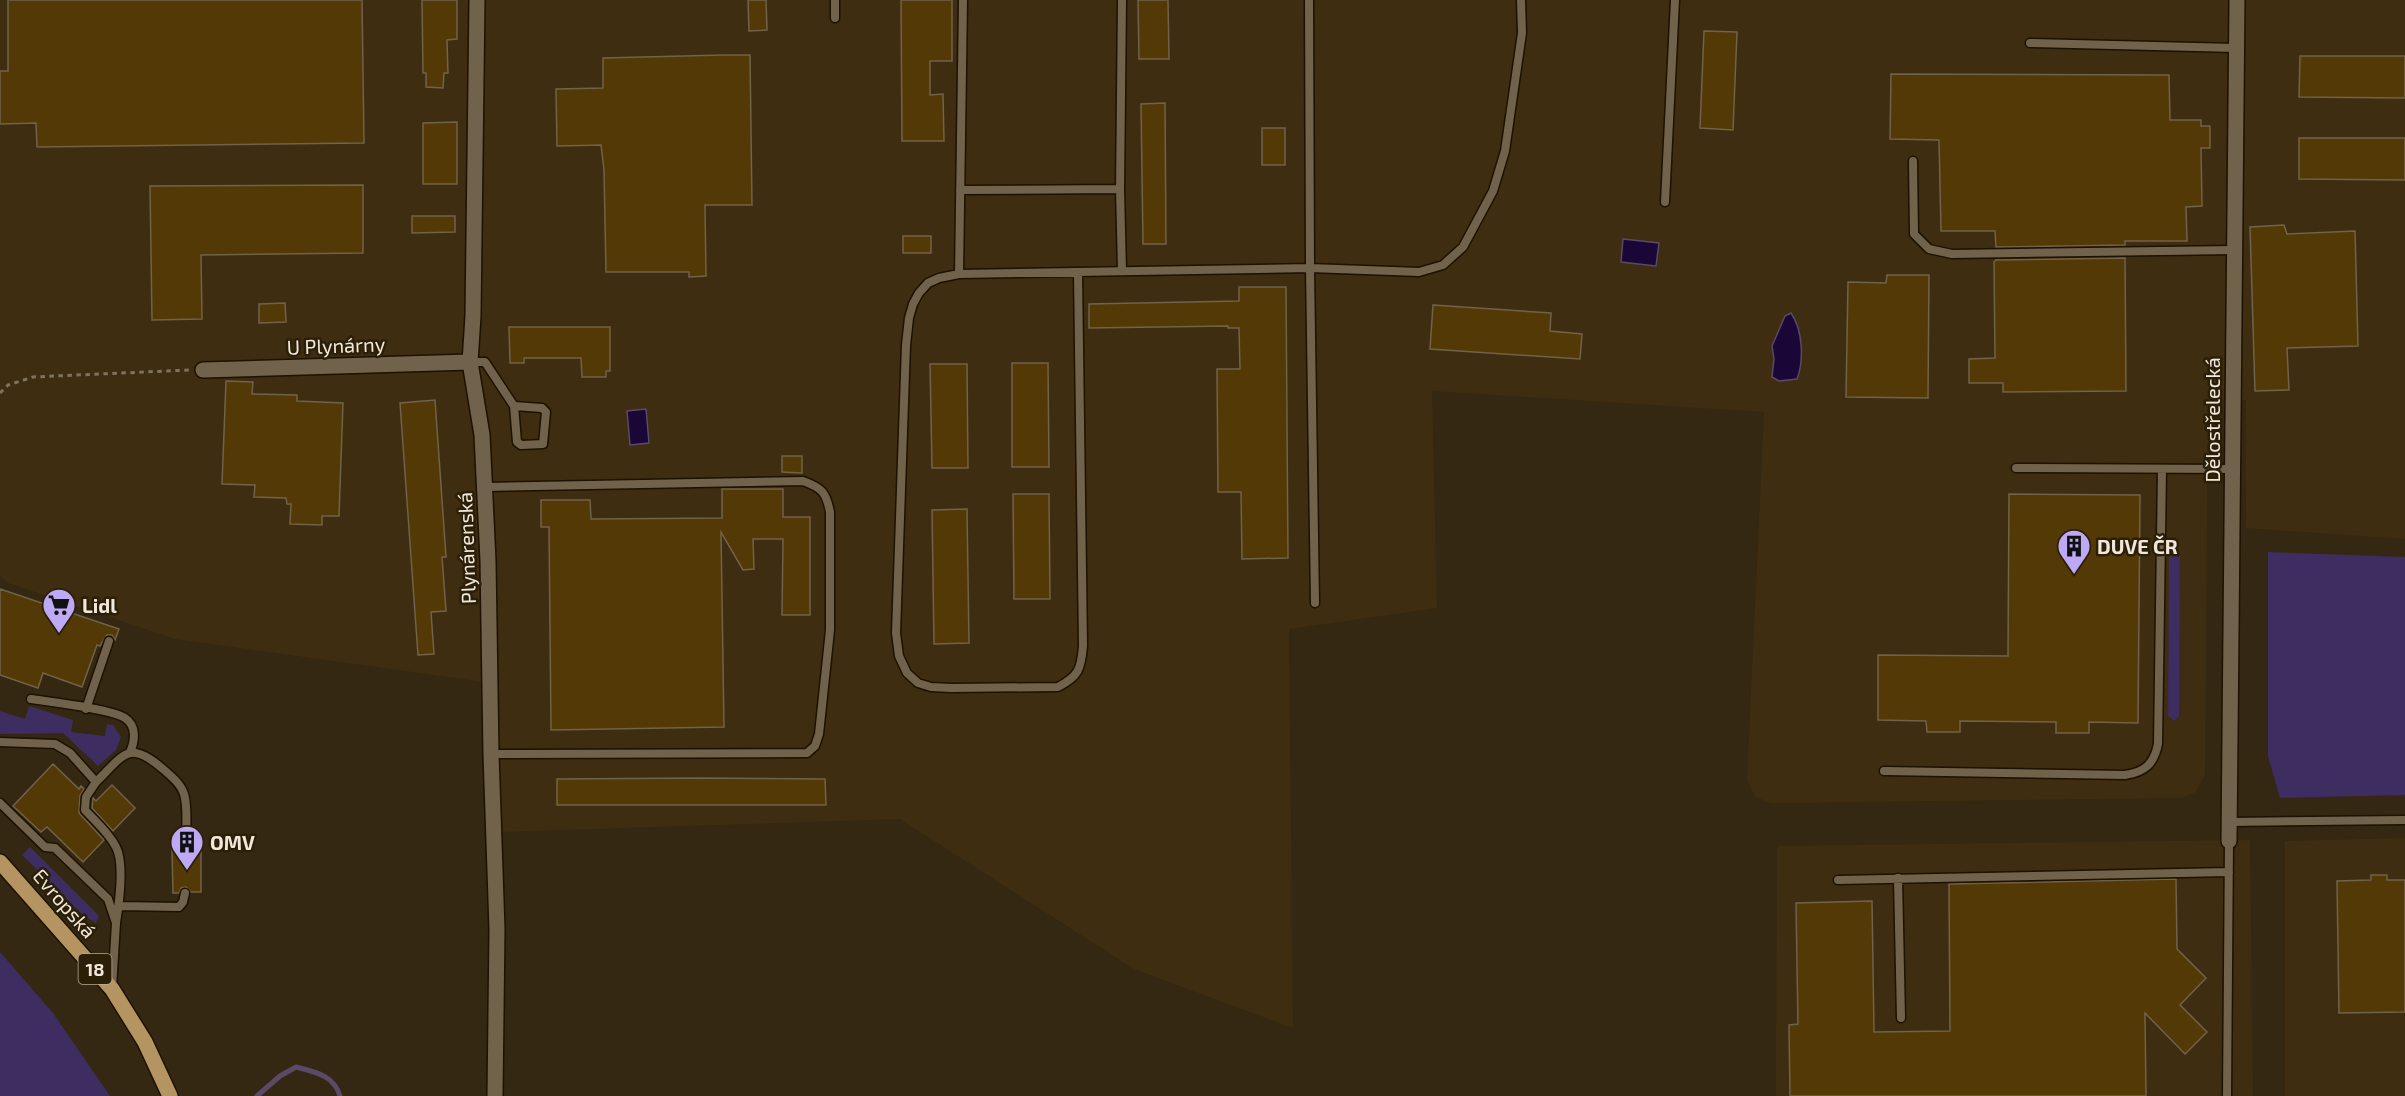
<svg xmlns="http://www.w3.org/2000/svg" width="2405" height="1096" viewBox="0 0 2405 1096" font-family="'Exo 2',sans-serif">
<rect width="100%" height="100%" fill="#352812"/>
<path fill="#3e2d10" d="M0 0H2405V539L2246 528V400L2208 401 2205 774 2196 792 2181 798 1771 803 1755 797 1747 780 1764 412 1432 391 1437 608 1289 629 1293 1028 1134 969 900 819 502 832 485 682 175 639 8 583 0 576Z
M2405 838V1096H2285V841Z
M2250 840 2253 1096H1776L1777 846Z"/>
<path fill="#3d2d60" d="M2169 552H2180L2179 716 2174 721 2168 716Z
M2268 552 2405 557V795L2280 798 2268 756Z
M29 706 73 720 71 732 105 736 107 724 113 725 121 737 116 750 98 766 63 733 0 734V711L25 719Z
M30 847 99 916 96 923 84 916 22 855Z
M0 952 53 1013 110 1096H0Z"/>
<path fill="#1a0637" stroke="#5a4a68" stroke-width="1.5" d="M1623 239 1659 243 1656 266 1621 262Z
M1791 313C1803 330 1804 361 1797 379L1779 381 1772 377 1774 359 1772 346 1785 316Z
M646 409 649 443 630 445 627 411Z"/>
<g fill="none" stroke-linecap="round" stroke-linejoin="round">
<path stroke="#5a4a68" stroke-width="5" d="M257 1096 280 1076 296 1067C315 1072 334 1075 340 1096"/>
</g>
<path fill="#523906" stroke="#71624a" stroke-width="1.5" d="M8 0H362L364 143 37 147 36 123 0 124V71H8Z
M422 0H457V39L447 40 448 73H444L443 88 426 87V73H423Z
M748 0H766L767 30 749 31Z
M901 0H952V61H930V95L943 94 944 141H902Z
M1138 0H1168L1169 59H1139Z
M1704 31 1737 32 1733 130 1700 128Z
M724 55H750L752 205H705L706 276 689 277V272H606L604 170 601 145 557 146 556 89 603 88V58Z
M2300 56H2405V98L2299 97Z
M1891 74 2169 75 2170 120H2201V126H2210V148H2201L2202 206 2186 207 2187 241H2125V245L1996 247 1995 231H1941L1939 140 1890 139Z
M1165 103 1166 244H1143L1141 104Z
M457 122V184H423V123Z
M1262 128H1285V165H1262Z
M2299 138H2405V180L2299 179Z
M363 185V253L201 255 202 319 152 320 150 186Z
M412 216H455V232L412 233Z
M2284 225 2287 234 2355 231 2358 346 2287 348 2289 390 2255 391 2250 227Z
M903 236H931V253H903Z
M2125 258 2126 391 2003 392V383H1969V359L1995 358 1994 262 1996 260Z
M1887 275H1929L1928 398 1846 397 1848 282 1886 283Z
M1239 287H1286L1288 558 1242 559 1241 492H1218L1217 369H1240L1239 328H1228V326L1089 328V304L1239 301Z
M285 303 286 322 259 323V304Z
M1433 305 1551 313 1550 331 1582 334 1580 359 1430 349Z
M509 327H610V371H606V377H582L581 358H524V363H510Z
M1012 363H1048L1049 467H1012Z
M930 364H967L968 468H932Z
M226 381 253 382 252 394 297 395V401L343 403 339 516H322V525L290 524 291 504H287L286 498 254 497 255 485 222 484Z
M435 400 446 557H442L446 611 431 612 434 654 418 655 400 403Z
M782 456H802V473L782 472Z
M722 489H783V517H810V615H782L783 539H753L754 569 743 570 721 532 724 727 551 730 549 527H541V500H590L591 519 722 518Z
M1013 494H1049L1050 599H1014Z
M2009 494 2140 495 2138 723 2089 722V733H2056V722L1960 721V732H1927L1926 721 1878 720V655L2008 656Z
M967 509 969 643 934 644 932 510Z
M0 589 119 629 115 640 112 635H107L100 646 97 645 82 687 43 673 38 688 0 675Z
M53 764 79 789 81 786 84 789 80 796 79 813 104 840 83 862 47 827 41 832 13 806Z
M699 778 825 779 826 805H557V779Z
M112 785 135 808 113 831 92 808 93 798 96 801Z
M201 849V892H191L186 887 181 888 179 893H173L172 850H180L182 855 187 856 192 850Z
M2371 875H2387V880H2405V1012L2339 1013 2337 881 2371 880Z
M2176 879 2177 949 2206 978 2180 1005 2207 1032 2185 1054 2145 1013 2146 1096H1790L1789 1025 1798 1024 1796 903 1872 901 1874 1032 1950 1031 1949 884Z"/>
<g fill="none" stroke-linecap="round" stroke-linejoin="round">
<defs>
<path id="service" d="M835 18V0
M2030 43 2236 48
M1913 161 1914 234 1929 249 1952 254 2234 250
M960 190 1120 189
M1665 202 1675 0
M1122 271 1120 189 1122 0
M1078 272 1083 646C1081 669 1079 676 1058 687L951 688 931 687 918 683 907 673 899 656 896 633 906 345 909 318 913 304 919 293 928 283 939 278 959 274 1310 268 1309 0
M959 274 963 0
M470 362H485L514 406 517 442 521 445 543 444 546 412 542 408 514 406
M2016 468 2233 469
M485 487 803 481C822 488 826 492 830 512V630L819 734 815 746 807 753 491 754
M1315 603 1310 268 1419 272 1443 265 1463 247 1493 191 1505 151 1522 33 1521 0
M31 699C50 702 112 709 125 718 137 726 135 741 130 752
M86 709 109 641
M0 742 55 744 70 753 96 782 86 797 85 810C96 822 109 833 116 847 125 864 119 904 116 923
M1884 771 2125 775C2145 772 2154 764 2158 744L2162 469
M96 782C124 755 128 739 163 769 171 776 181 784 184 794 189 810 185 833 186 850
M0 803 45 847 55 848 108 899 116 923 112 988
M2230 822 2405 820
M1898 878 1901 1018
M1838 880 2229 872
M119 906 179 907 183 902 185 893
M2227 1096 2229 841"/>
<path id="minor" d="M477 0 473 316 470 362 482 435 488 561 491 754 497 929 495 1096
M203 370 470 362
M2229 841 2237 0"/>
<path id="primary" d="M0 862 112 989 145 1042 170 1096"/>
</defs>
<use href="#service" stroke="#1d1100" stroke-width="11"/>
<use href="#minor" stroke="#1d1100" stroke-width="18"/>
<use href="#primary" stroke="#1d1100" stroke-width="18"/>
<path stroke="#7e7260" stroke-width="3" stroke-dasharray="4.5 4.5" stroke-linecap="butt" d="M0 393 8 385 33 377 189 370"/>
<use href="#service" stroke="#71624b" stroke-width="8"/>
<use href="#minor" stroke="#71624b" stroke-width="15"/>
<use href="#primary" stroke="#b49461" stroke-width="15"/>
</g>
<defs>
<symbol id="building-pin" viewBox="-11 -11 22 30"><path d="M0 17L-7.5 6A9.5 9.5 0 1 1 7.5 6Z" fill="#bda9f5" stroke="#2b1f08"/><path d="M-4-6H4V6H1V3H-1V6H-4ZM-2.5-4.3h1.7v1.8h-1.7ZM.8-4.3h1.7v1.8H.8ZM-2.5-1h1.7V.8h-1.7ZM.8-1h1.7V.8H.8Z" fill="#111"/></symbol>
<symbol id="supermarket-pin" viewBox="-11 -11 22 30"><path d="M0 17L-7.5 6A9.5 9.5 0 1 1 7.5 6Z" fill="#bda9f5" stroke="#2b1f08"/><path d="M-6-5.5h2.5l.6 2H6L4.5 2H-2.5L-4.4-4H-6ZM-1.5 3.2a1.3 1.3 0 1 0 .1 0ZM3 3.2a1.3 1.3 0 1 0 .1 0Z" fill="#111"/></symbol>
</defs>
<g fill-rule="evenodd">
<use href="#building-pin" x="2055" y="527" width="38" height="52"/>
<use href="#supermarket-pin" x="40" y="586" width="38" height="52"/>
<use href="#building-pin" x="168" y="823" width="38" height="52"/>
</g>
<g text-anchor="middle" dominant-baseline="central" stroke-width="5" stroke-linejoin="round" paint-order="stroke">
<rect fill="#2b1f08" stroke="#b6ac9c" stroke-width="1.5" x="78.5" y="954" width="33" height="30" rx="4.5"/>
<g font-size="18" font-weight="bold" fill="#f1e8db">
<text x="95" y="969">18</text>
</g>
<g font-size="20" fill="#f1e8db" stroke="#2b1f08">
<text transform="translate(336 345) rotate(-2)">U Plynárny</text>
<text transform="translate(2212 420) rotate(-90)">Dělostřelecká</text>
<text transform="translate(466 548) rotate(-92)">Plynárenská</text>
<text transform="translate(65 903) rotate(49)">Evropská</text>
</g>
<g font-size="20" font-weight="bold" fill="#f1e8db" stroke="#2b1f08" text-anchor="start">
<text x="2097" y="546">DUVE ČR</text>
<text x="82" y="605">Lidl</text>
<text x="210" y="842">OMV</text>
</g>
</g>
</svg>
